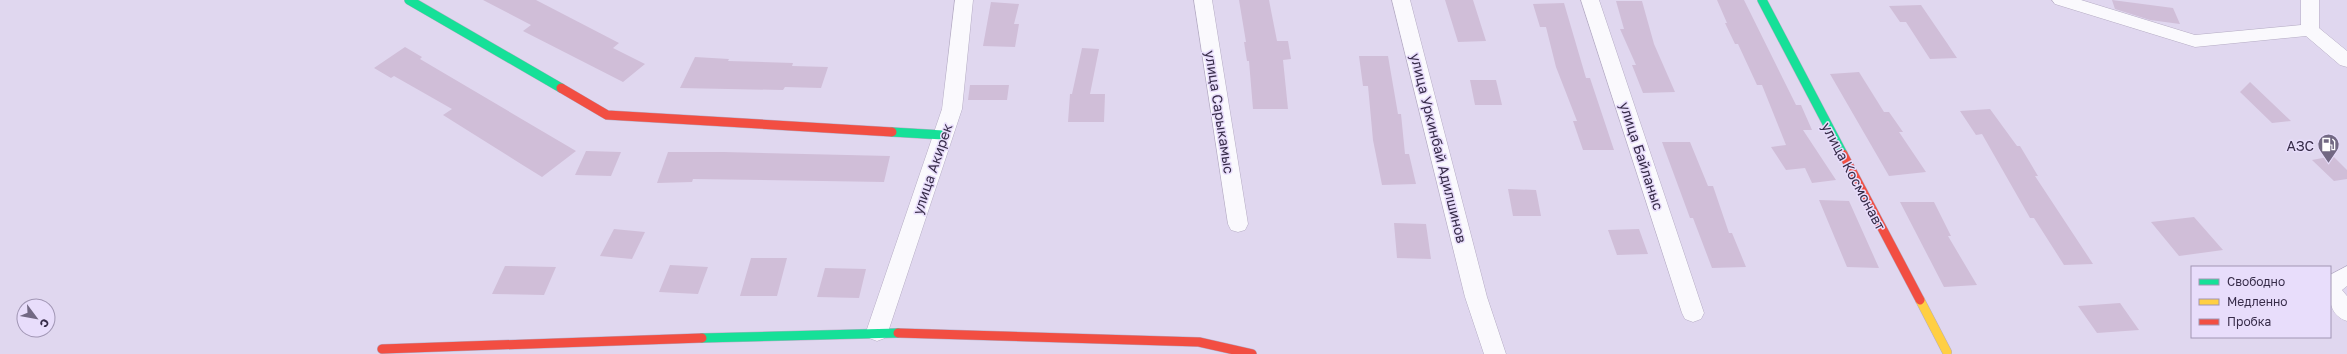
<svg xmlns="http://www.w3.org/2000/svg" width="2347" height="354" viewBox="0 0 2347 354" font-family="'Golos Text',sans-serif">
<rect width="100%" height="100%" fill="#e0d7ef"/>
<path fill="#d0bed8" d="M483 0H536L619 43 613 48 645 64 623 82 523 31 531 25Z
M1239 0H1269L1277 41H1288L1291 59 1283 60 1288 109H1253L1249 61H1247L1244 42H1246Z
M1445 0H1473L1486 41 1458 42Z
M1717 0H1744L1796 105H1801L1812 130H1803L1836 180 1812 183 1805 168 1786 170 1771 147 1786 145 1762 85H1757L1738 44H1735L1725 23H1727Z
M2112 0 2173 8 2180 24 2150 20 2115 9Z
M1616 1H1642L1654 44 1675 92 1643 93 1632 65H1636L1620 29H1624Z
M991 2 1019 4 1014 24H1019L1015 47 983 46Z
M1564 3 1586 78H1590L1614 150H1583L1573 121H1577L1556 67 1546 27H1540L1533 4Z
M1921 5 1947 43 1957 58 1930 59 1906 22H1900L1889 6Z
M405 47 422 57 420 59 576 151 542 177 521 164 443 115 452 109 394 76 391 78 374 68Z
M1082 48 1099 49 1090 94H1105L1104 122H1068L1070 94H1072Z
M1359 56H1388L1398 114H1401L1405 154H1409L1416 184 1382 185 1373 140 1368 86H1363Z
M695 57 729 59 728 61 793 63 792 66 828 67 821 88 785 87 783 90 680 88Z
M1859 72 1884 112H1889L1903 132H1899L1926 172 1889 176 1830 74Z
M1470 80H1496L1502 105H1475Z
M2250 82 2291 121 2272 123 2240 92Z
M970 85H1009L1007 100H968Z
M1990 109 2017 146H2020L2038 176H2035L2093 264 2064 265 2034 218H2030L1982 134 1976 135 1960 111Z
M1662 142H1690L1708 186H1713L1729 233H1732L1746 267 1712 268 1693 218H1690Z
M586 151 621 152 611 176 575 175Z
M668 152H724L890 156 884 182 693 179 692 182 657 183Z
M2333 156 2347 170V179L2334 181 2312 160Z
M1508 189 1536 190 1541 216H1513Z
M1819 200 1849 201 1879 268 1847 267Z
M1900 202H1934L1951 236H1948L1977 285 1944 287Z
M2194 217 2223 250 2179 256 2151 222Z
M1394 223 1426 224 1431 259 1397 258Z
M614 229 645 232 632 259 600 256Z
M1639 229 1648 254 1617 255 1608 230Z
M751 258H787L777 296H740Z
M670 265 708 267 698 294 659 292Z
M505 266 556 267 544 295 492 294Z
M825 268 866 269 859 298 817 297Z
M2120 303 2139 330 2097 333 2078 306Z"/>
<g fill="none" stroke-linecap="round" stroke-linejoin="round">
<defs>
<path id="street" d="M955 0H973L962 109 888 332 885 338 877 341 869 338 866 332 942 109Z
M1194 0H1212L1248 224 1245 230 1238 232 1231 230 1228 224Z
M1392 0H1410L1487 297 1506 354H1484L1465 297Z
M1581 0H1599L1704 313 1701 319 1693 322 1685 319 1682 313Z
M2052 0H2081L2195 35 2301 25V0H2319V28L2347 51V67L2340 65 2306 36 2195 47 2055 4Z
M2347 266V286L2342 290 2347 296V321C2326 314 2330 294 2330 275Z"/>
<path id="fast" d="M409 0 561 88
M1762 0 1843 154
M892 132 943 135
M702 338 898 333"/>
<path id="slow" d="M1920 300 1947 352"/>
<path id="jam" d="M561 88 607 115 892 132
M1843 154 1920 300
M898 333 1199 342 1252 354
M382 349 702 338"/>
</defs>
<use href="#street" stroke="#b5acc4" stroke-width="1"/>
<use href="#fast" stroke="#b5acc4" stroke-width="10"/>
<use href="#slow" stroke="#b5acc4" stroke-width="10"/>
<use href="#jam" stroke="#b5acc4" stroke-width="10"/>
<use href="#street" fill="#faf9fd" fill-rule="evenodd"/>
<use href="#fast" stroke="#16e098" stroke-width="9"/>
<use href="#slow" stroke="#ffcf43" stroke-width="9"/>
<use href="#jam" stroke="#f24e42" stroke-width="9"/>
</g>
<defs>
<symbol id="fuel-pin" viewBox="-11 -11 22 30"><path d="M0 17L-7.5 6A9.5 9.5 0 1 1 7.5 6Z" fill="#726883" stroke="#e8ddfb"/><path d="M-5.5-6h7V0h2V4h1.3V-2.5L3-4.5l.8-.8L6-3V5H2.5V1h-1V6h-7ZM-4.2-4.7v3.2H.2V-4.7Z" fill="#fff"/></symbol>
</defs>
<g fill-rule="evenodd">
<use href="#fuel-pin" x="2316" y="132" width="25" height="34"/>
</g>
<g text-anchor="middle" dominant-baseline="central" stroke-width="3" stroke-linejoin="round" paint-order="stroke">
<g font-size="14" fill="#372c49" stroke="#e8ddfb">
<text transform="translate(1220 112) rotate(81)">улица Сарыкамыс</text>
<text transform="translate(1439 148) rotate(76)">улица Уркинбай Адилшинов</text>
<text transform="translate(1642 156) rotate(72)">улица Байланыс</text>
<text transform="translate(932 169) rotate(-71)">улица Акирек</text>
<text transform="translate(1854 176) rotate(62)">улица Космонавт</text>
</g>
<g font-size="14" fill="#372c49" stroke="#e8ddfb" text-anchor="end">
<text x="2314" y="145">АЗС</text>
</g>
</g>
<rect x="2191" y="266" width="140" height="72" fill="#e8ddfb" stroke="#a196b4"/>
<rect x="2199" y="279" width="20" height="6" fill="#16e098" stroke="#a196b4"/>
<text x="2227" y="286" font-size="12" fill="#372c49">Свободно</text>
<rect x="2199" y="299" width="20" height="6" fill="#ffcf43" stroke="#a196b4"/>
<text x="2227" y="306" font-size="12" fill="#372c49">Медленно</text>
<rect x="2199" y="319" width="20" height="6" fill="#f24e42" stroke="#a196b4"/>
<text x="2227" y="326" font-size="12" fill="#372c49">Пробка</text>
<g transform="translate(36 318) rotate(122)"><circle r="19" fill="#e8ddfb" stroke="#a196b4"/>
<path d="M0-3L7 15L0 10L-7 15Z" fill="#726883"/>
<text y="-6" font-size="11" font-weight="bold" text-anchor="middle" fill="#372c49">С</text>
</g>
</svg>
